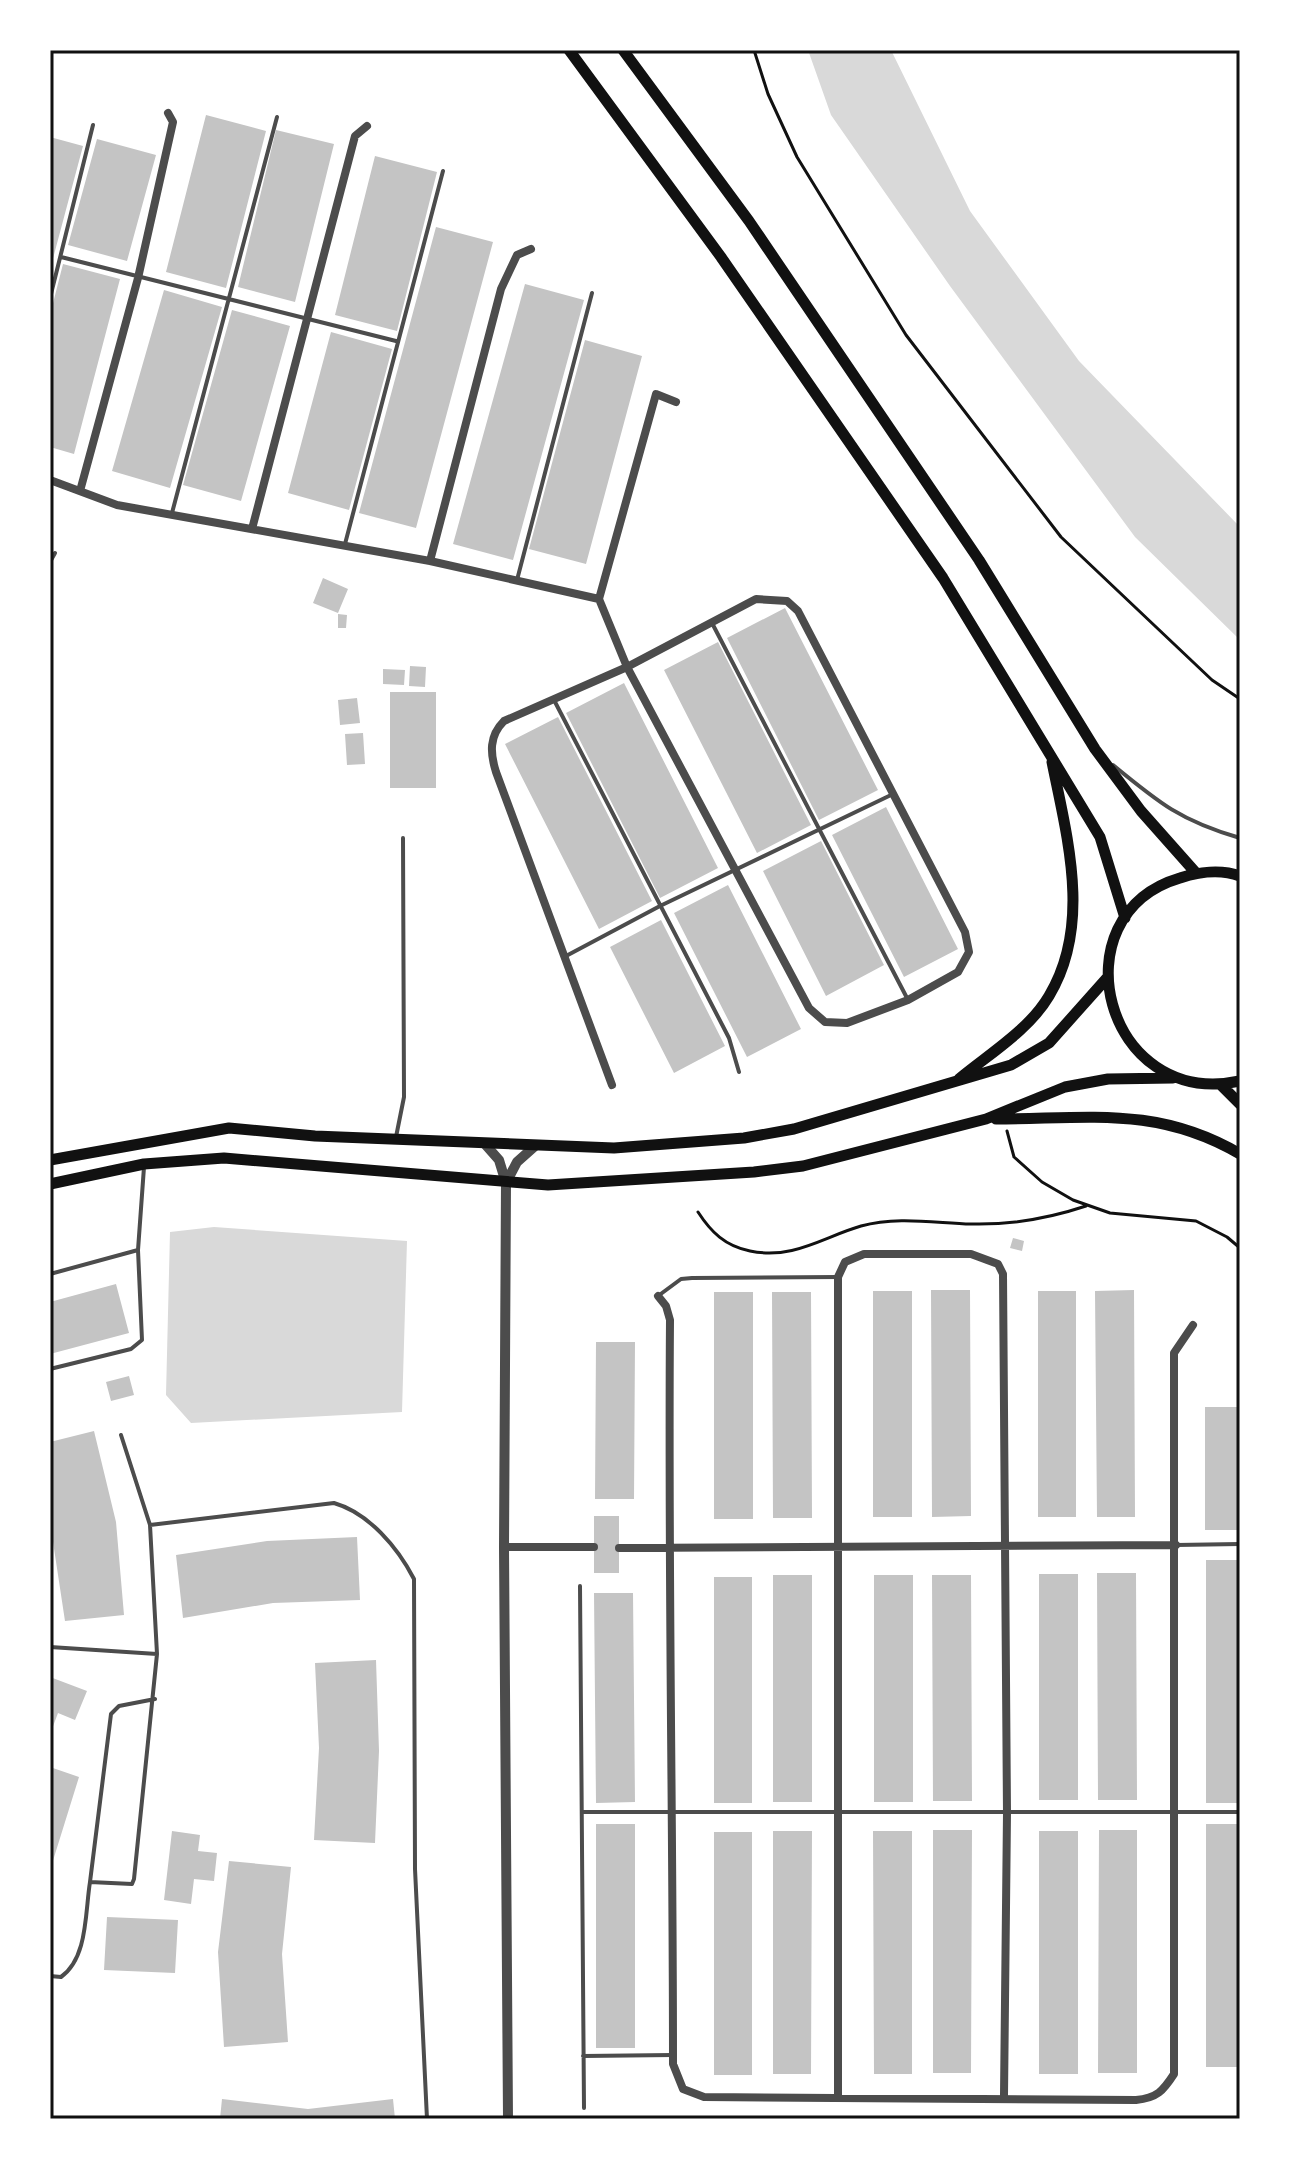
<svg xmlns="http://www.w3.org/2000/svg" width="1290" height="2169" viewBox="0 0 1290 2169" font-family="'Varela Round',sans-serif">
<rect width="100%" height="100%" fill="#fff"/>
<path fill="#d9d9d9" d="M808 50H891L970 211 1079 361 1240 527V640L1135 537 950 286 831 115Z
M214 1227 407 1241 402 1412 191 1423 166 1395 170 1232Z"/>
<path fill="#c4c4c4" d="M206 115 266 131 226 288 166 272Z
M276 130 334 144 295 302 238 287Z
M50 137 83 146 51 266H50Z
M97 139 156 155 127 261 68 245Z
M375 156 437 172 397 331 335 315Z
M436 227 493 242 416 528 359 513Z
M63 264 120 279 74 454 50 447V315Z
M525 284 584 300 513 560 453 544Z
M164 290 222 307 170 488 112 471Z
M232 310 290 326 241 501 183 485Z
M331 332 392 349 349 510 288 493Z
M585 340 642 356 586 564 529 549Z
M323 578 348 589 338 613 313 603Z
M785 608 878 790 819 820 727 638Z
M338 614 347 615 346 628H338Z
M718 642 811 825 757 853 664 670Z
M410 666 426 667 425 687 409 686Z
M383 669 405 670 404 685 383 684Z
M624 683 718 868 660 898 566 713Z
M390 692H436V788H390Z
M357 698 360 723 340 725 338 700Z
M558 717 652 901 599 929 505 744Z
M363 733 365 764 347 765 345 734Z
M886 807 958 949 904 977 832 835Z
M821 841 884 965 826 996 763 871Z
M728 885 801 1029 747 1057 674 913Z
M661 920 725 1046 674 1073 610 947Z
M1013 1238 1024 1241 1022 1251 1010 1248Z
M116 1284 129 1333 50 1354V1302Z
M931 1290H970L971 1516 932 1517Z
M1134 1290 1135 1517H1097L1095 1291Z
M873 1291H912V1517H873Z
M1038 1291H1076V1517H1038Z
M714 1292H753V1519H714Z
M772 1292H811L812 1518H773Z
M596 1342H635L634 1499H595Z
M129 1376 134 1395 111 1401 106 1382Z
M1205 1407H1240V1530H1205Z
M94 1431 116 1522 124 1615 65 1621 50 1522V1442Z
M594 1516H619V1573H594Z
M357 1537 360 1600 273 1603 183 1618 176 1555 267 1541Z
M1206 1560H1240V1803H1206Z
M1097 1573H1136L1137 1800H1098Z
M1039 1574H1078V1800H1039Z
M773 1575H812V1802H773Z
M874 1575H913V1802H874Z
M932 1575H971L972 1801H933Z
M714 1577H752V1803H714Z
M594 1593H633L635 1802 596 1803Z
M376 1660 379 1751 375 1843 314 1840 319 1748 315 1663Z
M50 1677 87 1691 75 1720 58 1713 52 1729Z
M50 1767 79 1777 51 1867H50Z
M596 1824H635V2048H596Z
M1206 1824H1240V2067H1206Z
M933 1830H972L971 2073H933Z
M1099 1830H1137V2073H1098Z
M172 1831 200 1835 198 1851 217 1853 214 1881 194 1879 191 1904 164 1900Z
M773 1831H812L811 2074H773Z
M873 1831H912V2074H874Z
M1039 1831H1078V2074H1039Z
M714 1832H752V2075H714Z
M229 1861 291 1867 282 1954 288 2042 224 2047 218 1952Z
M107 1917 178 1920 175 1973 104 1970Z
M222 2099 308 2109 393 2099 395 2119H220Z"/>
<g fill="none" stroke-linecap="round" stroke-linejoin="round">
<path stroke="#111" stroke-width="3" d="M754 50 768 94 797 157 906 335 1061 537 1212 680 1240 699
M1007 1131 1014 1157 1042 1182 1073 1200 1110 1213 1196 1221 1227 1237 1240 1248
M698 1212C711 1232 725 1246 750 1251 793 1260 823 1237 861 1226 897 1216 935 1223 971 1224 1009 1225 1050 1218 1086 1206"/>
<path stroke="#4c4c4c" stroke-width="4" d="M61 257 396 341
M50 298 93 125
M172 513 277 117
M345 544 443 171
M50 562 55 553
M517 580 592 293
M712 623 907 998
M554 700 729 1038 739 1072
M1113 765C1159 803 1181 821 1240 838
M566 956 660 906 891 795
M396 1137 404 1097 403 838
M50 1274 138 1250
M658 1296 681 1279 692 1278 838 1277
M50 1369 131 1349 142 1340 138 1250 144 1167
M150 1525 334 1503C369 1513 398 1548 414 1579L415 1869 427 2119
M1176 1545 1240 1544
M580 1586 584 2108
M50 1647 157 1654
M582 1812H1240
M90 1882 111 1714 119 1706 155 1699
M50 1976 61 1977C88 1958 85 1912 90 1882L132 1884 134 1879 157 1654 150 1525 121 1435
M583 2056 673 2055"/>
<path stroke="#4c4c4c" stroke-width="8" d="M50 480 117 505 430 561 599 599
M80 491 138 278 173 122 168 113
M252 529 355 136 367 126
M430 561 501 289 517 255 531 249
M612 1085 496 772C490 753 489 736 504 721L627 667 756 599 787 601 798 611 965 932 969 952 958 972 908 1000 847 1023 825 1022 809 1008 627 667 599 599 656 394 676 402
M658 1296 666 1306 670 1320C668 1568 673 1816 673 2064L683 2089 704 2097 1136 2100C1157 2098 1163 2091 1174 2074V1353L1193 1325
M504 1547H594
M619 1548 1176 1545
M838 2097V1277L845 1262 864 1254H971L998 1264 1003 1274 1007 1813 1004 2096"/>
<path stroke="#4c4c4c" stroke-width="10" d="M484 1143 499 1160 506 1183
M508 2119 504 1547 506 1183 517 1162 535 1146"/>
<path stroke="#111" stroke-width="11" d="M569 50 721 257 943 578 1100 837 1125 918
M623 50 749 221 979 560 1095 749 1141 811 1196 873
M1240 876C1221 869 1198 872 1180 878 1055 915 1105 1110 1240 1081
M959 1079C989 1054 1029 1030 1049 996 1092 925 1067 837 1052 762
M1221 1085 1240 1104
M996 1119C1086 1119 1156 1105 1240 1154
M50 1160 229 1128 315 1136 614 1148 744 1138 794 1129 1011 1065 1049 1043 1107 978
M50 1184 144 1164 224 1158 548 1185 754 1172 803 1166 986 1119 1065 1087 1108 1079 1173 1078"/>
</g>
<rect width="1290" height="2169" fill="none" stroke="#ffffff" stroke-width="104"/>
<rect x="52" y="52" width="1186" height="2065" fill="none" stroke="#111" stroke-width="3"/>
</svg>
